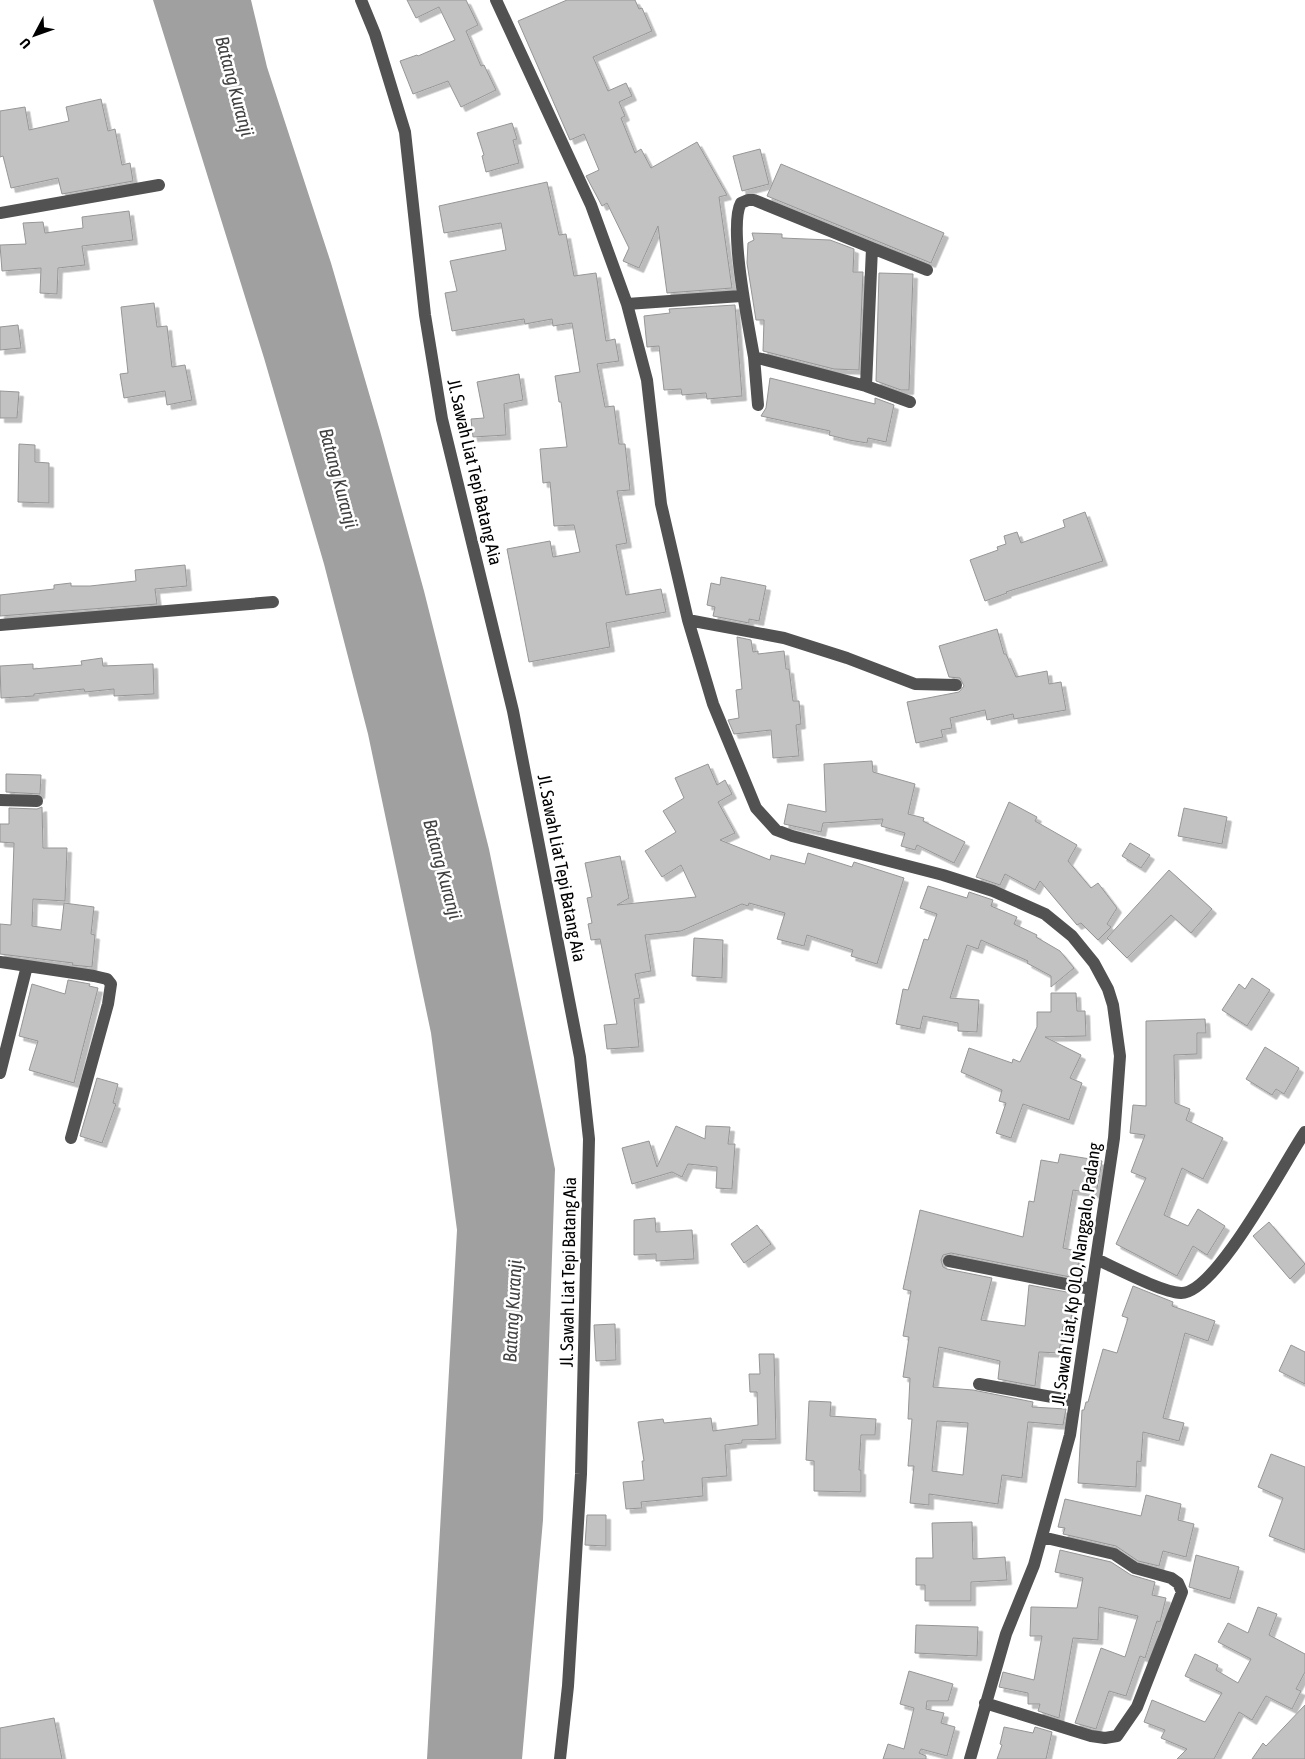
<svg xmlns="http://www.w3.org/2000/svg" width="1305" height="1759" viewBox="0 0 1305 1759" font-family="'Asap Condensed',sans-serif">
<defs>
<filter id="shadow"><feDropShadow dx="4.5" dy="4.5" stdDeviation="0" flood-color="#0004"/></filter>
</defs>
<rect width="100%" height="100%" fill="#fff"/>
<path fill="#a0a0a0" d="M153 0H251L267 67 331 263 380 431 424 591 489 849 555 1169 543 1520 522 1759H427L457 1230 431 1033 368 734 324 564 264 358Z"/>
<path fill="#c2c2c2" stroke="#969696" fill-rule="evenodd" filter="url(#shadow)" d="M407 0H466L478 25 466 31 481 66 484 65 496 90 461 107 448 81 413 94 400 61 417 55 418 56 455 40 439 7 416 18Z
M567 0H635L639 9 642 8 652 31 593 57 608 91 626 83 632 96 619 102 625 116 621 118 635 153 641 149 651 168 697 142 727 195 719 197 732 288 667 293 658 226 639 268 623 261 629 248 607 203 602 206 586 176 599 170 584 134 570 140 518 21Z
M101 99 108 131 115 129 122 165 130 163 133 181 62 194 58 178 11 188 3 156 0 157V111L25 107 29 130 69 121 66 107Z
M512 123 517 139 513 140 519 163 486 172 482 156 484 155 477 133Z
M760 149 769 184 742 191 733 156Z
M781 164 944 233 931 263 767 196Z
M547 182 559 235 566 234 574 276 596 273 606 341 615 339 619 361 597 364 605 407 614 406 619 444H625L630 490 617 491 627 543 616 545 626 595 661 589 666 612 606 623 610 647 529 662 507 549 550 541 553 557 580 552 574 525 554 526 550 482 543 483 540 449 567 447 561 402H559L555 376 580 372 572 323 553 326 552 319 525 324 524 319 452 331 445 293 457 291 450 261 506 250 501 223 444 233 439 206Z
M129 211 133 240 82 246 85 265 58 268 57 294 40 293 41 268 2 271 0 245 26 244 23 223 43 222 45 233 83 228 82 217Z
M752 233 782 234V238L830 240 854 249 853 272H863L859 370 834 369 763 351 764 320H756L747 263 748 243 754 240Z
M879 273 913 274 909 390H901L876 381Z
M154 303 157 327 167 326 172 367 185 365 192 400 167 405 165 391 124 398 120 374 128 373 121 307Z
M735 305 742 396 707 399 706 393 682 395 681 389 664 390 659 346 647 347 644 316 670 313 669 309Z
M18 325 21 348 0 350V327Z
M519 374 523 400 504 404 506 435 473 437 471 419 484 418 477 382Z
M770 378 875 404V398L894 405 886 442 868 438 867 443 849 440 829 435 830 431 761 416 766 408Z
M0 391 19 392 17 418H0Z
M19 444 35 445V462L49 463V503L18 502Z
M1085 512 1103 561 1006 592 1007 593 985 601 970 560 998 550 997 547 1006 544 1004 536 1017 532 1021 543 1065 527 1063 520Z
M185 565 187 586 155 589 157 604 0 616V595L54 589V585L71 583V586H90L136 581 135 570Z
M721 577 766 586 759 621 749 619V623L713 616 715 607 707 605 711 583 720 585Z
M997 629 1004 654H1006L1016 677 1047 671 1049 684 1061 682 1066 710 1014 719 1013 714 987 720 985 710 950 718 952 728 941 730 943 737 916 743 907 702 959 692 964 686 960 678 949 677 939 646Z
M737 637 751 640 753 652 758 651V654L784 651 786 669H789L793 701H799L801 724 796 725 799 756 773 758 771 730 734 734 728 720 739 718 736 690 742 689Z
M102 658 103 666 153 664 154 694 114 696V689L85 692 84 689 34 694V696L1 698 0 666 33 664V669L82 665 81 661Z
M872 761 873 772 915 784 908 814 924 818 923 821 965 842 954 863 917 845 915 850 901 846 905 833 881 826 883 819 823 823 821 832 784 824 788 804 826 812 824 764Z
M708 764 717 785 725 780 732 794 718 802 735 833 720 840 770 860 771 855 805 864 808 853 852 867 854 862 904 878 877 964 851 956 853 950 807 935 804 946 777 939 785 913 749 903 748 906 742 904 681 931 645 935 651 971 635 974 640 998 634 999 639 1047 607 1049 604 1025 617 1024 600 939 591 940 588 924 592 923 587 898 592 897 585 863 620 856 629 898 617 905 696 897 681 865 662 877 645 851 676 832 663 811 684 798 675 778Z
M6 774 41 775 40 794 6 792Z
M1009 802 1037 817 1035 821 1077 845 1068 861 1091 888 1098 883 1117 908 1107 924 1111 927 1098 940 1081 923 1077 925 1040 881 1035 890 1005 874 1000 885 976 877Z
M42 807 43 848H67L65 901 33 899 32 926 61 930 64 903 94 907 91 934 95 935 92 967 72 965 73 963 0 954V924L11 925 14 843 0 842V824H9V808L37 809Z
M1184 808 1227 817 1222 844 1178 836Z
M1130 843 1150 855 1141 868 1122 856Z
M1169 870 1212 909 1191 933 1171 915 1127 958 1107 938Z
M928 886 967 898 969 892 993 900 991 906 1017 917 1014 924 1037 935 1036 937 1060 951 1074 968 1051 987V976L1027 963 1028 961 981 940 978 949 967 945 950 998 979 1000 977 1032 958 1031V1023L923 1016 920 1029 896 1024 903 989 908 990 924 939 928 940 937 914 920 908Z
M694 938 723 940 722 978 692 976Z
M1252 978 1270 990 1247 1026 1222 1010 1239 984 1245 989Z
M68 980 90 984 89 986 98 988 74 1083 29 1070 38 1041 19 1036 32 984 65 994Z
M1051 993H1076L1077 1011H1085L1086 1036 1045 1037 1081 1055 1070 1078 1082 1083 1069 1120 1023 1104 1011 1138 996 1133 1006 1103 999 1101 1002 1090 961 1072 969 1048 1012 1063 1013 1059 1020 1062 1037 1027V1012H1051Z
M1205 1019 1206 1033H1197V1054L1174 1055 1175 1103 1190 1109 1186 1120 1223 1138 1203 1179 1182 1168 1164 1215 1188 1226 1198 1209 1225 1226 1207 1255 1193 1246 1177 1276 1116 1244 1146 1178 1131 1172 1145 1135 1130 1133 1133 1105 1146 1106V1021Z
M1265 1047 1299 1068 1284 1094 1276 1089 1272 1095 1246 1079Z
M97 1078 118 1084 113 1103 116 1104 102 1143 80 1136Z
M676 1126 705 1139 706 1126 730 1127 728 1144H735L732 1189 716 1188 717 1167 688 1164 682 1177 672 1172 632 1184 622 1148 649 1141 657 1167Z
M1060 1154 1102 1161 1096 1194 1073 1190 1063 1248 1081 1252 1075 1278 951 1253 943 1255 941 1260 943 1267 947 1269 992 1278 981 1320 1025 1326 1029 1285 1072 1293 1071 1296 1074 1297 1070 1327 1063 1326 1059 1353 1039 1352 1035 1386 998 1379 1000 1361 939 1347 933 1387 973 1390 1033 1402 1032 1407 1066 1409 1063 1425 1028 1422 1022 1478 1002 1475 998 1504 929 1494V1505L910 1503 914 1466H908L912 1419H908L910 1378 903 1377 909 1337 903 1336 911 1291 903 1289 920 1210 1023 1237 1029 1201 1034 1202 1041 1160 1058 1163ZM937 1421 968 1423 963 1475 932 1471Z
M655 1218 656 1232 692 1230 694 1259 656 1261V1254L634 1255V1220Z
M1269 1222 1305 1264 1290 1279 1253 1236Z
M757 1225 771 1244 744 1263 731 1244Z
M1133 1286 1173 1302 1172 1306 1215 1321 1208 1341 1185 1333 1163 1418 1184 1423 1179 1441 1143 1432 1141 1462 1137 1461 1136 1487 1078 1483 1082 1410H1084L1086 1402H1088L1103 1349 1117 1353 1128 1318 1122 1316Z
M615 1324 616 1360 596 1361 594 1325Z
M1291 1345 1305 1352V1384L1279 1371Z
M759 1354H774L776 1439 742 1440V1443L725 1445 727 1476 702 1478 703 1496 641 1502 642 1508 626 1509 623 1482 644 1480 642 1461H644L638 1422 663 1419 664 1423 711 1418 713 1431 758 1425 757 1392H750L749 1374H760Z
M809 1401 831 1402 830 1416 876 1419 875 1435H861L859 1470H861V1492L814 1491V1461L806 1460Z
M1271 1454 1305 1467V1550L1269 1536 1283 1498 1258 1487Z
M1146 1495 1181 1504 1178 1520 1194 1524 1186 1557 1163 1551 1159 1566 1138 1561 1116 1546 1063 1534 1065 1528 1058 1527 1065 1499 1141 1516Z
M587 1515H606V1546L585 1545Z
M972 1522 973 1559 1005 1557 1007 1580 971 1582V1601H925V1585H916V1558H933L932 1523Z
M1060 1550 1111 1562 1131 1575 1155 1582 1152 1595 1166 1598 1160 1622 1157 1621 1145 1658 1140 1656 1126 1696 1109 1691 1096 1729 1075 1723 1101 1648 1125 1657 1138 1616 1099 1607 1098 1640 1073 1638 1059 1718 1038 1711 1040 1704H1028V1693L999 1687 1003 1672 1034 1680 1042 1636H1030L1031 1607 1077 1608 1083 1578 1055 1572Z
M1196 1555 1239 1567 1230 1599 1189 1587Z
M1258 1607 1277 1614 1269 1635 1305 1654V1672L1296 1689 1301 1691 1292 1709 1266 1696 1252 1720 1239 1712 1214 1759H1177L1187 1749 1161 1738 1165 1730 1144 1722 1152 1700 1205 1722 1222 1693 1185 1676 1195 1654 1218 1665 1216 1670 1238 1683 1251 1659 1218 1642 1228 1623 1248 1633Z
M916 1625 978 1627 977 1656 915 1653Z
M909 1671 953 1684 948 1701H927L926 1709 944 1713 941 1723 955 1727 947 1756 921 1749 919 1753 926 1756V1759H883L888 1744 904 1749 914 1708 900 1704Z
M1305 1705V1759H1252L1263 1743 1266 1746Z
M54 1718 62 1759H0V1728Z
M1004 1727 1033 1733 1035 1727 1052 1732 1046 1759H997L1002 1745 1000 1744Z"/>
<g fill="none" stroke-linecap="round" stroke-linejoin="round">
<path stroke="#525252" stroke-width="12" d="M361 0 375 34 405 132 425 315 442 419 513 711 580 1057 589 1139 581 1474 568 1686 560 1759
M496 0 591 205 627 304 647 380 661 504 688 620 713 704 756 808 776 830 792 836 943 875 993 891 1045 914 1072 936 1094 963 1108 989 1113 1005 1120 1056 1114 1138 1070 1435 1034 1565 1006 1634 970 1759
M748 200H754L872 248 866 386 754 357C749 328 728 226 741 203Z
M0 213 159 185
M872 248 927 270
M627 304 741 296
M754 357 758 405
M866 386 910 402
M688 620 784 638 847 658 915 684 956 685
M0 625 273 602
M0 800 37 801
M0 962 94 976 107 979 111 984 108 1004 71 1138
M0 1073 27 966
M1096 1259C1116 1268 1161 1292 1181 1293 1216 1294 1285 1161 1305 1132
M949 1261 1091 1289
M979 1384 1075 1401
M985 1703 1091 1736 1105 1738 1117 1736 1137 1707 1182 1592 1178 1583 1171 1578 1135 1568 1114 1554 1042 1537"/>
</g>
<g text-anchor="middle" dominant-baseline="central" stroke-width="5" stroke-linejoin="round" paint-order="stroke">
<g font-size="18" fill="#000" stroke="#fff">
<text transform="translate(475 472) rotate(77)">Jl. Sawah Liat Tepi Batang Aia</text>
<text transform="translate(562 868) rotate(79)">Jl. Sawah Liat Tepi Batang Aia</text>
<text transform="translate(568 1272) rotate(-89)">Jl. Sawah Liat Tepi Batang Aia</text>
<text transform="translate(1076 1274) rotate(-82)">Jl. Sawah Liat, Kp OLO, Nanggalo, Padang</text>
</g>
<g font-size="19" font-style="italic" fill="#414141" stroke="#fff">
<text transform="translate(235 86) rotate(75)">Batang Kuranji</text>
<text transform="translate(339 478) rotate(75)">Batang Kuranji</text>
<text transform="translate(443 869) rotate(75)">Batang Kuranji</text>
<text transform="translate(512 1311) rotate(-87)">Batang Kuranji</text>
</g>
</g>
<g transform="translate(35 35) rotate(229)" stroke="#ffffff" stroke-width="4" paint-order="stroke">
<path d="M0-4L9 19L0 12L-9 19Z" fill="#000000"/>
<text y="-8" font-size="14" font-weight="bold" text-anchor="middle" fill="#000000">U</text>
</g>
</svg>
